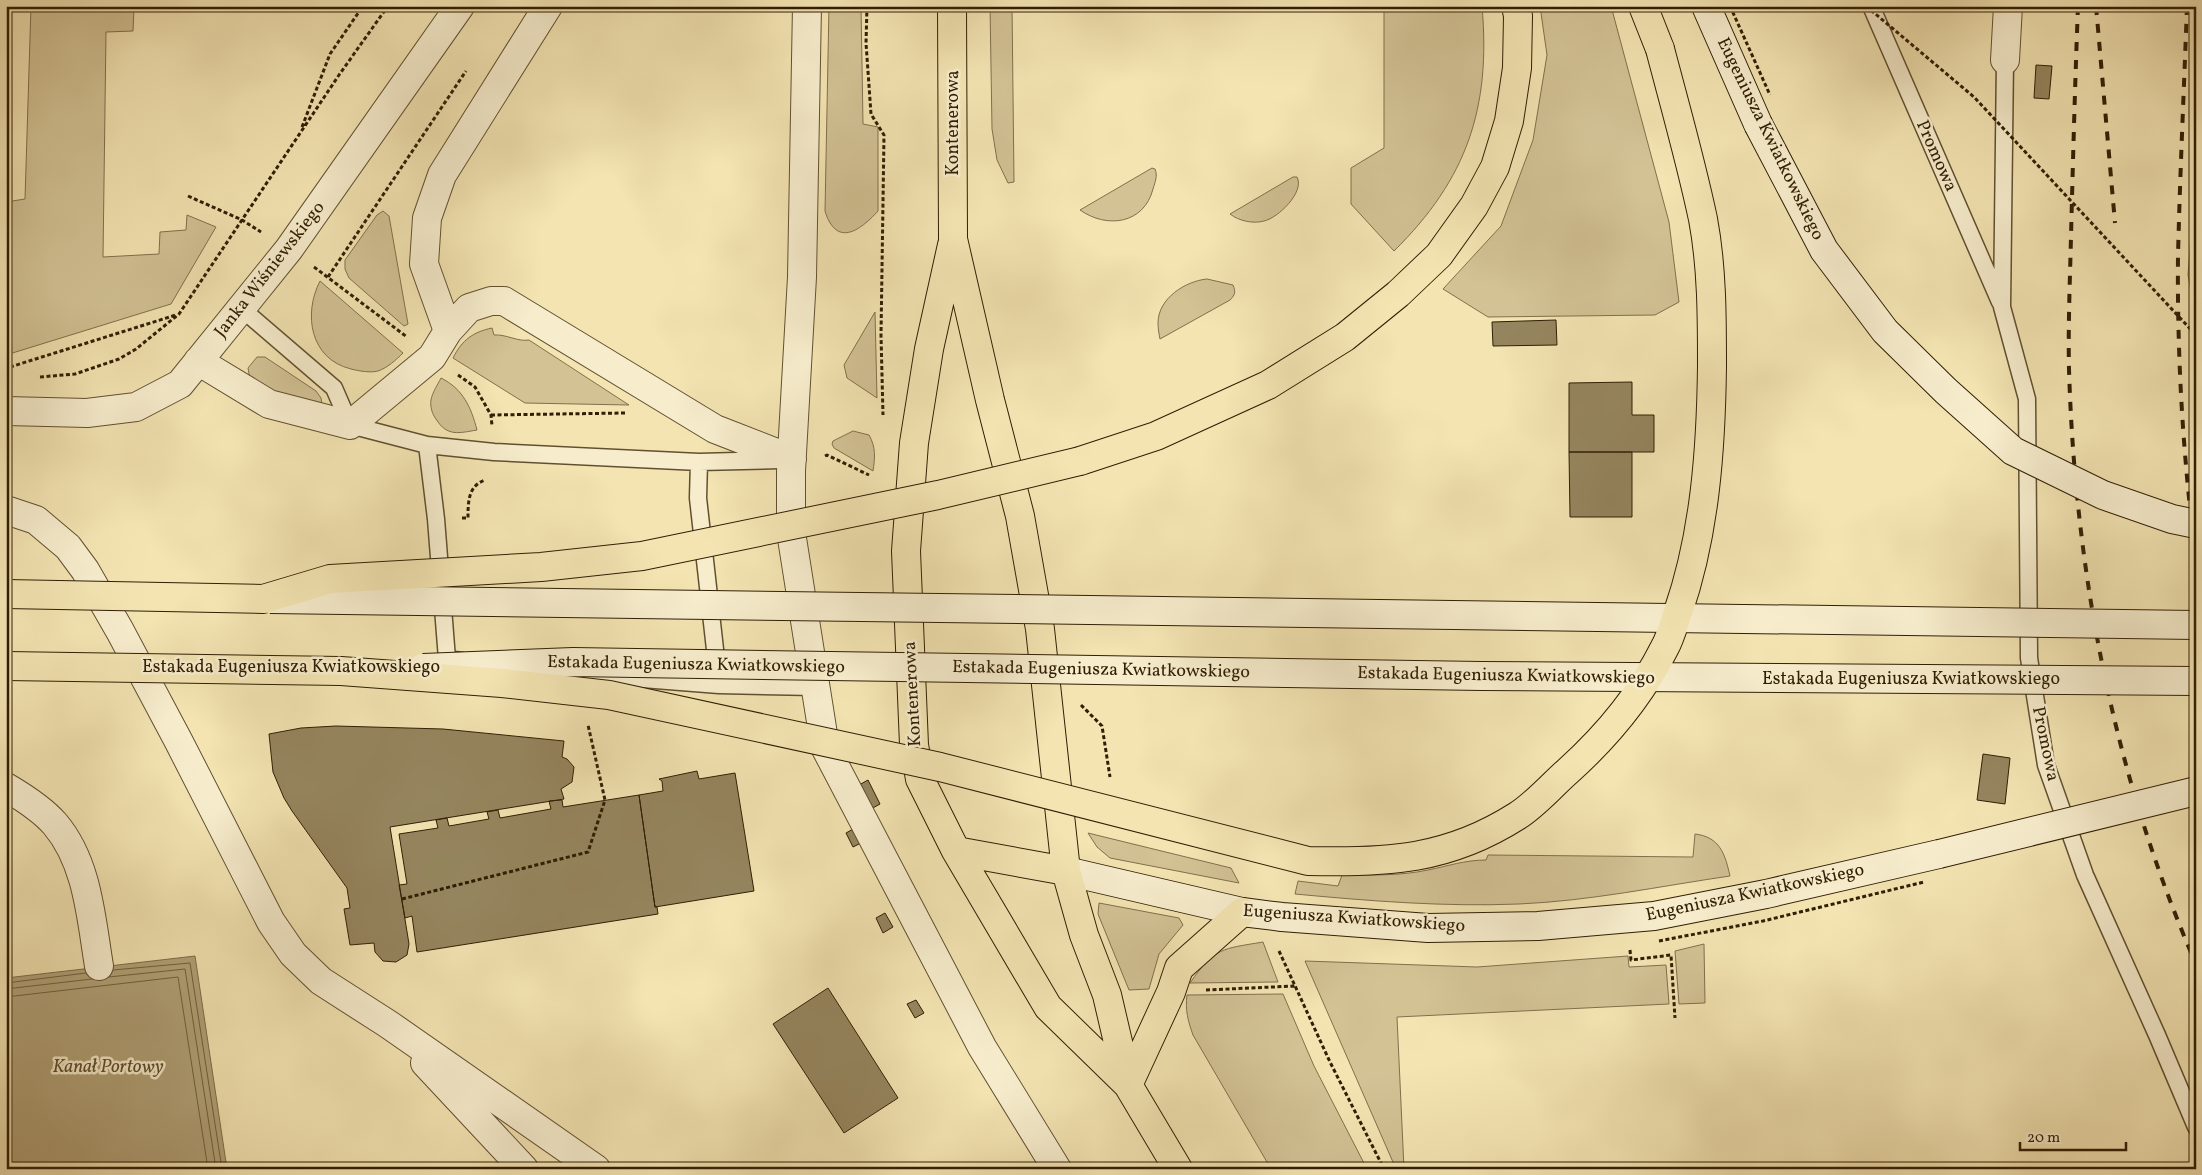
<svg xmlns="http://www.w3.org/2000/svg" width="2202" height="1175" viewBox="0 0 2202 1175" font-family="Vollkorn,serif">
<rect width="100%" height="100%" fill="#f3e4b2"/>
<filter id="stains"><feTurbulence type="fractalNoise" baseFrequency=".004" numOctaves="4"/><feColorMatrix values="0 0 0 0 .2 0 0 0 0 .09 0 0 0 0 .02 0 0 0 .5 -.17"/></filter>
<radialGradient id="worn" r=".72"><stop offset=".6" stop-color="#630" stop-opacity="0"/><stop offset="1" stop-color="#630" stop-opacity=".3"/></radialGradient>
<path fill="#d2c294" stroke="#81704c" d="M31 6H134L133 31 106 32 103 257 159 254 160 232 186 230 187 215 216 227 171 304 6 355V202L25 199Z
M829 6H861L863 124 878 127V211C859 232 836 247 825 211Z
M990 6H1012L1014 182 1008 183 997 160 992 129Z
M1384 6H1482C1491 108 1467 179 1394 251L1351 204V168L1384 148Z
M1540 6H1611L1669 222 1679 302 1655 315 1488 317 1443 289 1501 226 1533 140 1547 55Z
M1152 168 1155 169C1158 176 1155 182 1153 189 1144 224 1107 229 1080 210Z
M2196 174V318L2188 275Z
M1293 177H1297C1305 192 1278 218 1264 221 1253 224 1239 221 1230 214Z
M383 211 389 216 408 324 404 326 349 278 345 269V260L377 215Z
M1207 279 1233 285C1236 292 1235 295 1230 300L1160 339C1159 334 1158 328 1158 323 1158 298 1186 281 1207 279Z
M320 281 403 353C396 360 387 368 378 371 370 373 359 371 351 369 310 359 303 314 320 281Z
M875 312 877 398 847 378 844 365Z
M492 328 494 335C506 334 518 342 529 340L629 405 525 403 453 358C462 340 473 332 492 328Z
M257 357H265L316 391 321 398 322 404 276 395 250 379 248 368Z
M441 378C463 389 471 407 477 430 459 433 447 437 436 419 432 414 430 406 431 400 432 393 438 384 441 378Z
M853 431 869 435C876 447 875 458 873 471L834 448 832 444 833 441Z
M1088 833 1231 868 1239 883 1110 858 1097 847Z
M1695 834C1720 837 1725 854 1730 876 1661 886 1590 901 1519 904 1444 907 1370 901 1295 894L1298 881 1338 886 1342 875C1371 875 1400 876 1428 870 1448 866 1465 860 1486 860L1488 855 1693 857Z
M1099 903 1179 918 1183 925 1159 954 1149 989 1129 990 1098 914Z
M1263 942 1278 982 1190 983C1215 947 1222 949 1263 942Z
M1704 944 1705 1003 1679 1004 1675 951Z
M1628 956 1629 967 1666 965 1669 1004 1397 1017 1404 1169H1396L1305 961 1477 967Z
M1283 994 1314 1066 1367 1169H1271L1193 1035C1188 1021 1185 1010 1187 995Z"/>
<path fill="#b1a177" stroke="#7d6d49" d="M195 956 227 1169H6V978Z"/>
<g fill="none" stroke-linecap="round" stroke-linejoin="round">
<path stroke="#70603e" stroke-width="1" d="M113 970 190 963 222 1169
M109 977 185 969 216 1169
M6 983 86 973
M6 989 92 979
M6 997 178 977 208 1169"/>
</g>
<path fill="#95855e" stroke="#301e04" d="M2036 65 2052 66 2049 99 2034 98Z
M1556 320 1557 345 1493 346 1492 322Z
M1632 382V415H1654V452H1569V383Z
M1569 452H1632V517H1570Z
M336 726 443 729 564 741 562 757 567 759 574 767 572 782 561 789 564 799 390 827 409 944 407 955 396 962 383 961 375 952 374 943 350 945 344 909 350 908 347 888 292 811 284 798 273 772 269 734 301 728Z
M1983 754 2010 758 2005 804 1977 800Z
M697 771 699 779 735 773 754 891 655 907 639 795 663 791 662 781 659 779Z
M868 780 880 804 871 809 859 785Z
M639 795 655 907H657L658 914 417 952 412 916 405 918 399 885 407 884 399 834 438 828 436 820 447 818 449 826 489 819 487 812 498 810 500 818 551 809 549 801 562 800 563 807Z
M855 828 863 842 853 847 846 833Z
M885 913 893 927 883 933 876 918Z
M828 988 898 1098 844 1133 773 1024Z
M916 1000 924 1013 915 1018 907 1004Z"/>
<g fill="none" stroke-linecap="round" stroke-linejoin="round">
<defs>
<path id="lane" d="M1871 6 2000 302
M2005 60 2002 307 2027 399 2029 658 2046 765 2085 875 2157 1035 2196 1127
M241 308 334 388 350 425 427 445 494 452 699 462 779 460
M427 445 436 519 447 659 462 661
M566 673 719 685 698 498 699 462
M719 685 815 687"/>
<path id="street" d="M807 6 802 277 791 471V532L825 747 982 1047 1057 1169
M2005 60 2008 6
M448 331 424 264 427 218 442 175 548 6
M198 361 269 404 350 425 432 357 448 331 469 308 491 301H504L715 429 792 459
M6 411 87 413 136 407 180 384 289 249 460 6
M6 510 36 520 68 547 85 570 120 631 179 742 271 922 293 954 321 981 388 1024 596 1169
M6 787C23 797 42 809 55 824 88 863 91 918 99 966
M425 1063 524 1169"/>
<path id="secondary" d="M1706 6 1758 124
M1066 871 1242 912 1282 917 1428 928 1538 926 1654 916 1766 894 1939 854"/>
<path id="highway" d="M952 6 953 239 990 400 1020 516 1040 629 1066 871 1084 935 1107 995 1128 1085
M1643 6 1660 49
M952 245 929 349 914 443 906 551 914 745 920 779 956 851 1048 1007 1128 1085 1178 1169
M1080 461 1156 436 1268 385 1345 337 1398 294 1439 255 1474 206 1495 167 1509 121 1517 68 1518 16 1516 6
M956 851 1066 871
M1128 1085 1171 992 1179 968 1242 912"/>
</defs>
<use href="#lane" stroke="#615030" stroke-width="19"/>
<use href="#street" stroke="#615030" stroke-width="30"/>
<use href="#secondary" stroke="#301e04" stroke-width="30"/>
<use href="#highway" stroke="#301e04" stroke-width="30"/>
<path stroke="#301e04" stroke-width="3" stroke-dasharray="4 2.5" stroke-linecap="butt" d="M867 6 866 43 871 114 884 135 881 335 883 415
M302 127 330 54 363 6
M188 196 242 220 261 232
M2196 224 2192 270 2196 282
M314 267 407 337
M328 277 466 71
M458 375 475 387 491 415 492 426
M40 377 75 374 119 359 136 349 179 314 339 75 388 6
M9 380 10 367 176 315
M491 415 625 413
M825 456 827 455 869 475
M6 458H7
M462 518H468C468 502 468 486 485 480
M1081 705 1102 726 1110 777
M402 899 588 852 605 800 588 725
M1630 950 1631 960 1671 955 1675 1018
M1279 951 1330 1062 1384 1169
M1206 990 1295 986"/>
<use href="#lane" stroke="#f7edcd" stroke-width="16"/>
<use href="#street" stroke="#f7edcd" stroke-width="28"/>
<use href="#secondary" stroke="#f7edcd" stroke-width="28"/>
<use href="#highway" stroke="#f3e4b2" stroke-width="28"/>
<path stroke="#301e04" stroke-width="4" stroke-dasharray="9 9" stroke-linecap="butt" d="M2078 6C2075 83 2073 160 2071 236 2070 280 2068 325 2069 369 2075 573 2114 777 2196 964
M2096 6 2115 223
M2187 6C2184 89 2180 173 2178 256 2177 356 2183 459 2196 558"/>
<defs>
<path id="secondary-bridge" d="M1758 124 1824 250 1885 331 1946 391 2013 451 2103 495 2172 519 2196 524
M270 599 2196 625
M423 668 573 662 1481 676 2196 681
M1939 854 2196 791"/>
<path id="highway-bridge" d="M6 594 263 599 330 579 541 567 642 556 938 495 1080 461
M6 666 341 671 502 683 609 695 940 767 1308 861C1387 863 1448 860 1517 816 1535 805 1552 785 1568 771 1608 735 1641 695 1665 647 1671 636 1674 623 1678 612 1705 534 1711 449 1712 366 1712 317 1712 267 1703 219 1691 162 1675 106 1660 49"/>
</defs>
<use href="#secondary-bridge" stroke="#301e04" stroke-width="30" stroke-linecap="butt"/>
<use href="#highway-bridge" stroke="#301e04" stroke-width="30" stroke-linecap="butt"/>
<path stroke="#301e04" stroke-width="3" stroke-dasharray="4 2.5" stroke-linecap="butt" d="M1730 6 1770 95
M1866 6 1974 97 2196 335
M1659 941 1763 921 1924 882"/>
<use href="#secondary-bridge" stroke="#f7edcd" stroke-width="28"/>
<use href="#highway-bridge" stroke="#f3e4b2" stroke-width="28"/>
</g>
<g text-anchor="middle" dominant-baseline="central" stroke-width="5" stroke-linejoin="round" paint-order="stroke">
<g font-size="18" fill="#301e04" stroke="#f7edcd">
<text transform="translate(953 123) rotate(-90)">Kontenerowa</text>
<text transform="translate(1770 139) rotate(64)">Eugeniusza Kwiatkowskiego</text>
<text transform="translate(1936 156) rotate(66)">Promowa</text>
<text transform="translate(270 270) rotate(-52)">Janka Wiśniewskiego</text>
<text transform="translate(696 665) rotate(1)">Estakada Eugeniusza Kwiatkowskiego</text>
<text x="291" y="667">Estakada Eugeniusza Kwiatkowskiego</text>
<text transform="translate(1101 670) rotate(1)">Estakada Eugeniusza Kwiatkowskiego</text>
<text transform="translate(1506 676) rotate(1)">Estakada Eugeniusza Kwiatkowskiego</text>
<text x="1911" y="679">Estakada Eugeniusza Kwiatkowskiego</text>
<text transform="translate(913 694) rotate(-93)">Kontenerowa</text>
<text transform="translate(2045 744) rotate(78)">Promowa</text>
<text transform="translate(1755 893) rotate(-12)">Eugeniusza Kwiatkowskiego</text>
<text transform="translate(1354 919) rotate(4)">Eugeniusza Kwiatkowskiego</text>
</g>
<g font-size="19" font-style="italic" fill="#5d4c2c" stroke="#f7edcd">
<text x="108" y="1067">Kanał Portowy</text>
</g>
</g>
<rect width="2202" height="1175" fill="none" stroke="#f3e4b2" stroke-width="25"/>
<rect x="8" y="8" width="2187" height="1160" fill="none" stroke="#301e04" stroke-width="2.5"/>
<rect x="12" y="12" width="2177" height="1150" fill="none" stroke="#301e04"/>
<path d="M2020 1142v8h106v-8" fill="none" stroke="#301e04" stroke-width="2.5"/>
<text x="2027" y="1142" font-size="15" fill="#301e04" stroke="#f7edcd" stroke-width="4" paint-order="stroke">20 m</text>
<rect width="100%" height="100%" filter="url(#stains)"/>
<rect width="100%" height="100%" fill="url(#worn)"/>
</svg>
